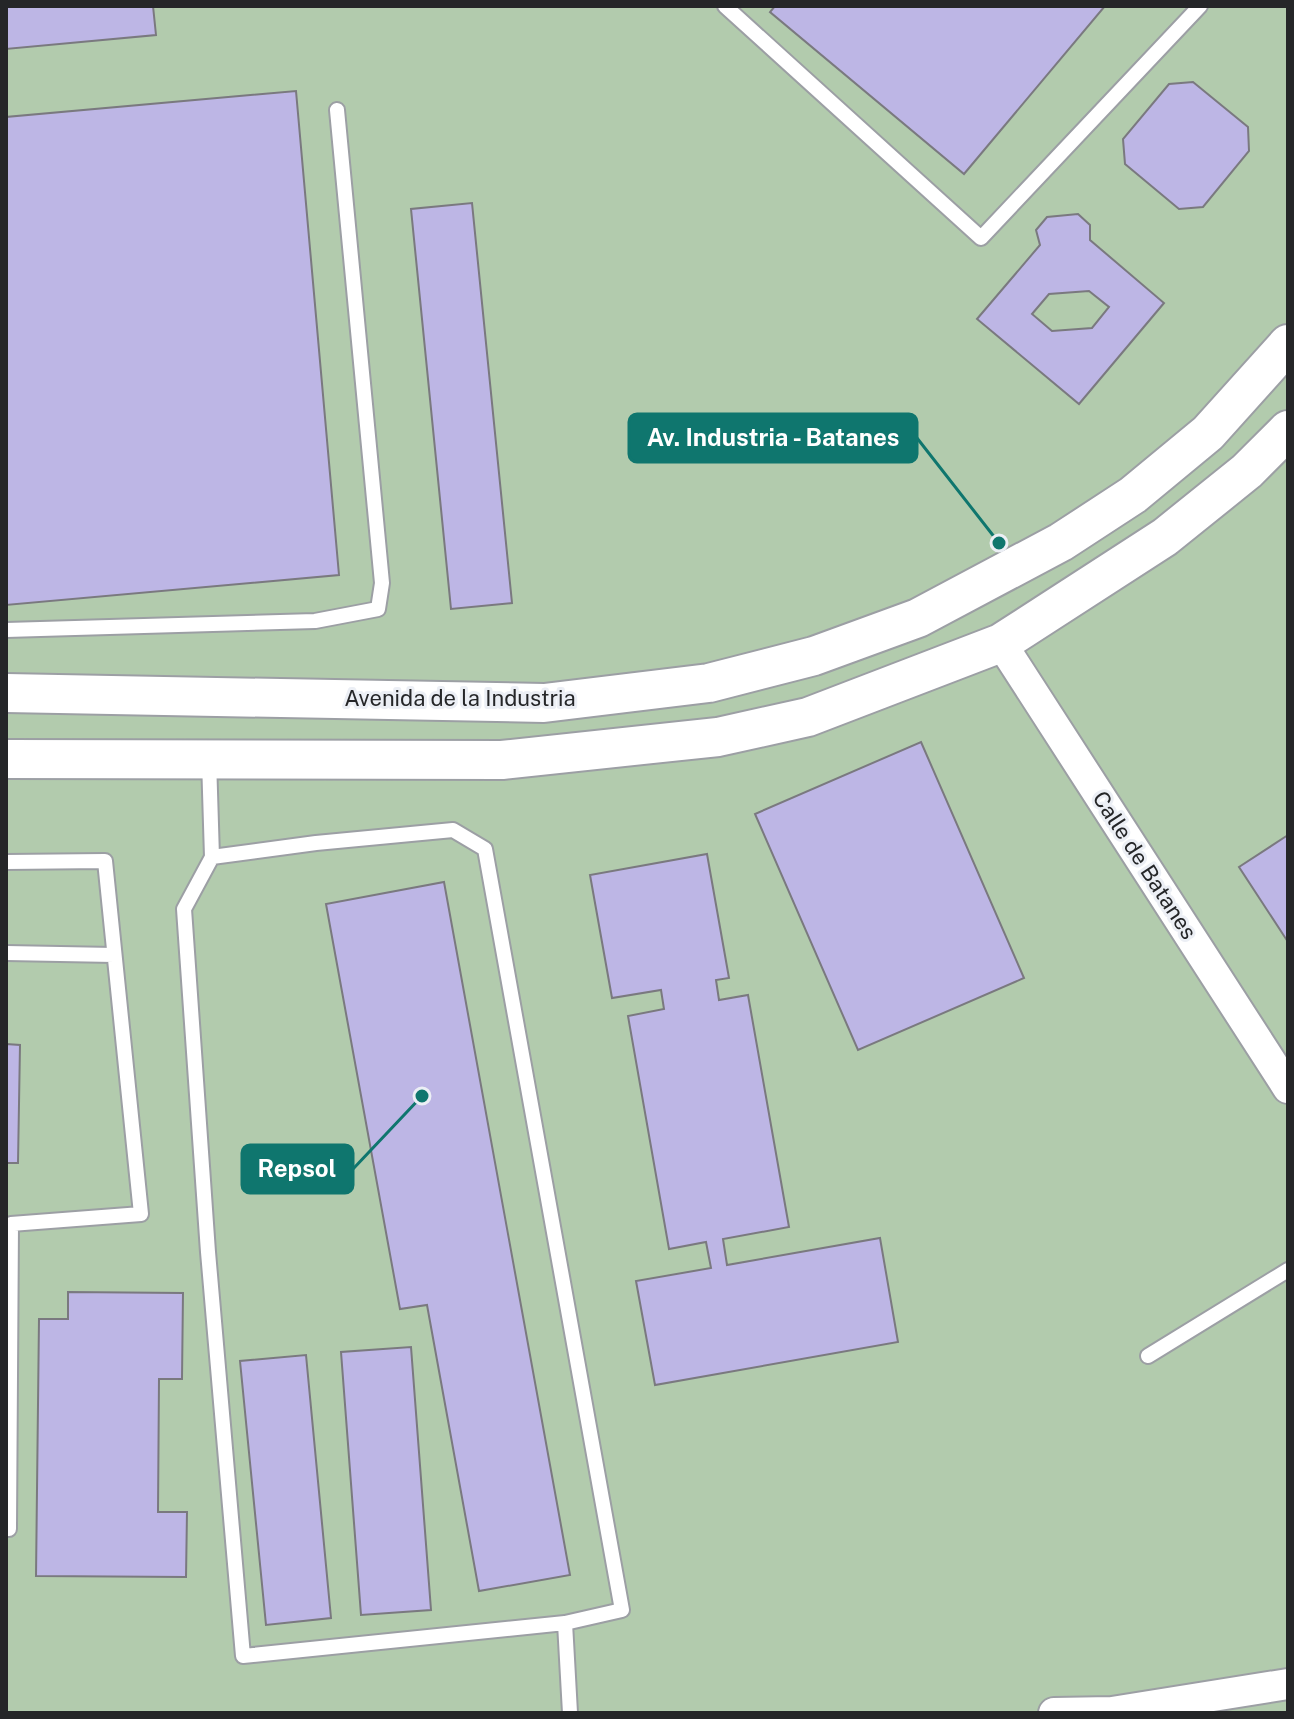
<svg xmlns="http://www.w3.org/2000/svg" width="1294" height="1719" viewBox="0 0 1294 1719" font-family="'Public Sans',sans-serif">
<rect width="100%" height="100%" fill="#eceff5"/>
<path fill="#b2cbad" d="M6 6H1288V1713H6Z"/>
<path fill="#bdb6e5" stroke="#7a797f" stroke-width="2" fill-rule="evenodd" d="M6 6H153L156 35 6 49Z
M775 6H1105L964 174 770 12Z
M1193 82 1248 127 1249 151 1203 207 1179 209 1125 164 1123 139 1169 84Z
M296 91 339 575 6 605V117Z
M472 203 512 603 451 609 411 209Z
M1078 214 1090 225V240L1164 303 1079 404 977 319 1040 245 1036 230 1047 217ZM1089 291 1109 307 1092 328 1052 331 1032 314 1049 294Z
M921 742 1024 978 858 1050 755 814Z
M1288 835V942L1239 867Z
M707 854 729 978 716 980 719 1000 748 995 789 1227 723 1239 727 1265 880 1238 898 1342 655 1385 636 1281 711 1268 706 1242 669 1249 628 1016 664 1009 661 990 612 998 590 875Z
M444 882 570 1575 479 1591 427 1305 400 1309 326 904Z
M6 1044 20 1045 18 1163H6Z
M68 1292 183 1293 182 1379H159L158 1512H187L186 1577 36 1576 39 1319H68Z
M411 1347 431 1610 361 1615 341 1352Z
M306 1355 331 1618 266 1625 240 1361Z"/>
<g fill="none" stroke-linecap="round" stroke-linejoin="round">
<defs>
<path id="service" d="M725 6 981 238 1200 6
M6 630 315 621 378 609 382 583 337 110
M209 759 212 857 184 909 208 1252 243 1656 565 1623 622 1610 485 849 453 830 316 843 212 857
M6 862 105 861 141 1214 11 1224 9 1529H6
M6 953 114 955
M1148 1356 1288 1270
M565 1623 570 1713"/>
<path id="minor" d="M1001 643 1288 1088
M1054 1713 1112 1712 1288 1684"/>
<path id="tertiary" d="M6 693 544 703 709 683 814 656 918 618 1061 542 1133 495 1208 433 1288 344
M6 759 502 760 718 737 808 717 1001 643 1165 537 1247 471 1288 430"/>
</defs>
<use href="#service" stroke="#9c9fa4" stroke-width="18"/>
<use href="#minor" stroke="#9c9fa4" stroke-width="34"/>
<use href="#tertiary" stroke="#9c9fa4" stroke-width="42"/>
<use href="#service" stroke="#fff" stroke-width="14"/>
<use href="#minor" stroke="#fff" stroke-width="30"/>
<use href="#tertiary" stroke="#fff" stroke-width="38"/>
</g>
<g text-anchor="middle" dominant-baseline="central" stroke-width="6" stroke-linejoin="round" paint-order="stroke">
<g font-size="22" fill="#252628" stroke="#eceff5">
<text x="460" y="698">Avenida de la Industria</text>
<text transform="translate(1145 865) rotate(57)">Calle de Batanes</text>
</g>
</g>
<path fill="none" stroke="#0f766e" stroke-width="3" d="M999 543L917 438M422 1096L353 1169"/>
<g fill="#0f766e" stroke="#eceff5" stroke-width="3">
<circle cx="999" cy="543" r="8"/>
<circle cx="422" cy="1096" r="8"/>
</g>
<g fill="#0f766e" stroke="#0f766e" stroke-width="3">
<rect x="629" y="414" width="288" height="48" rx="8"/>
<rect x="242" y="1145" width="111" height="48" rx="8"/>
</g>
<g font-size="24" text-anchor="middle" font-weight="bold" fill="#fff">
<text x="773" y="446">Av. Industria - Batanes</text>
<text x="297" y="1177">Repsol</text>
</g>
<rect width="1294" height="1719" fill="none" stroke="#252628" stroke-width="16"/>
</svg>
